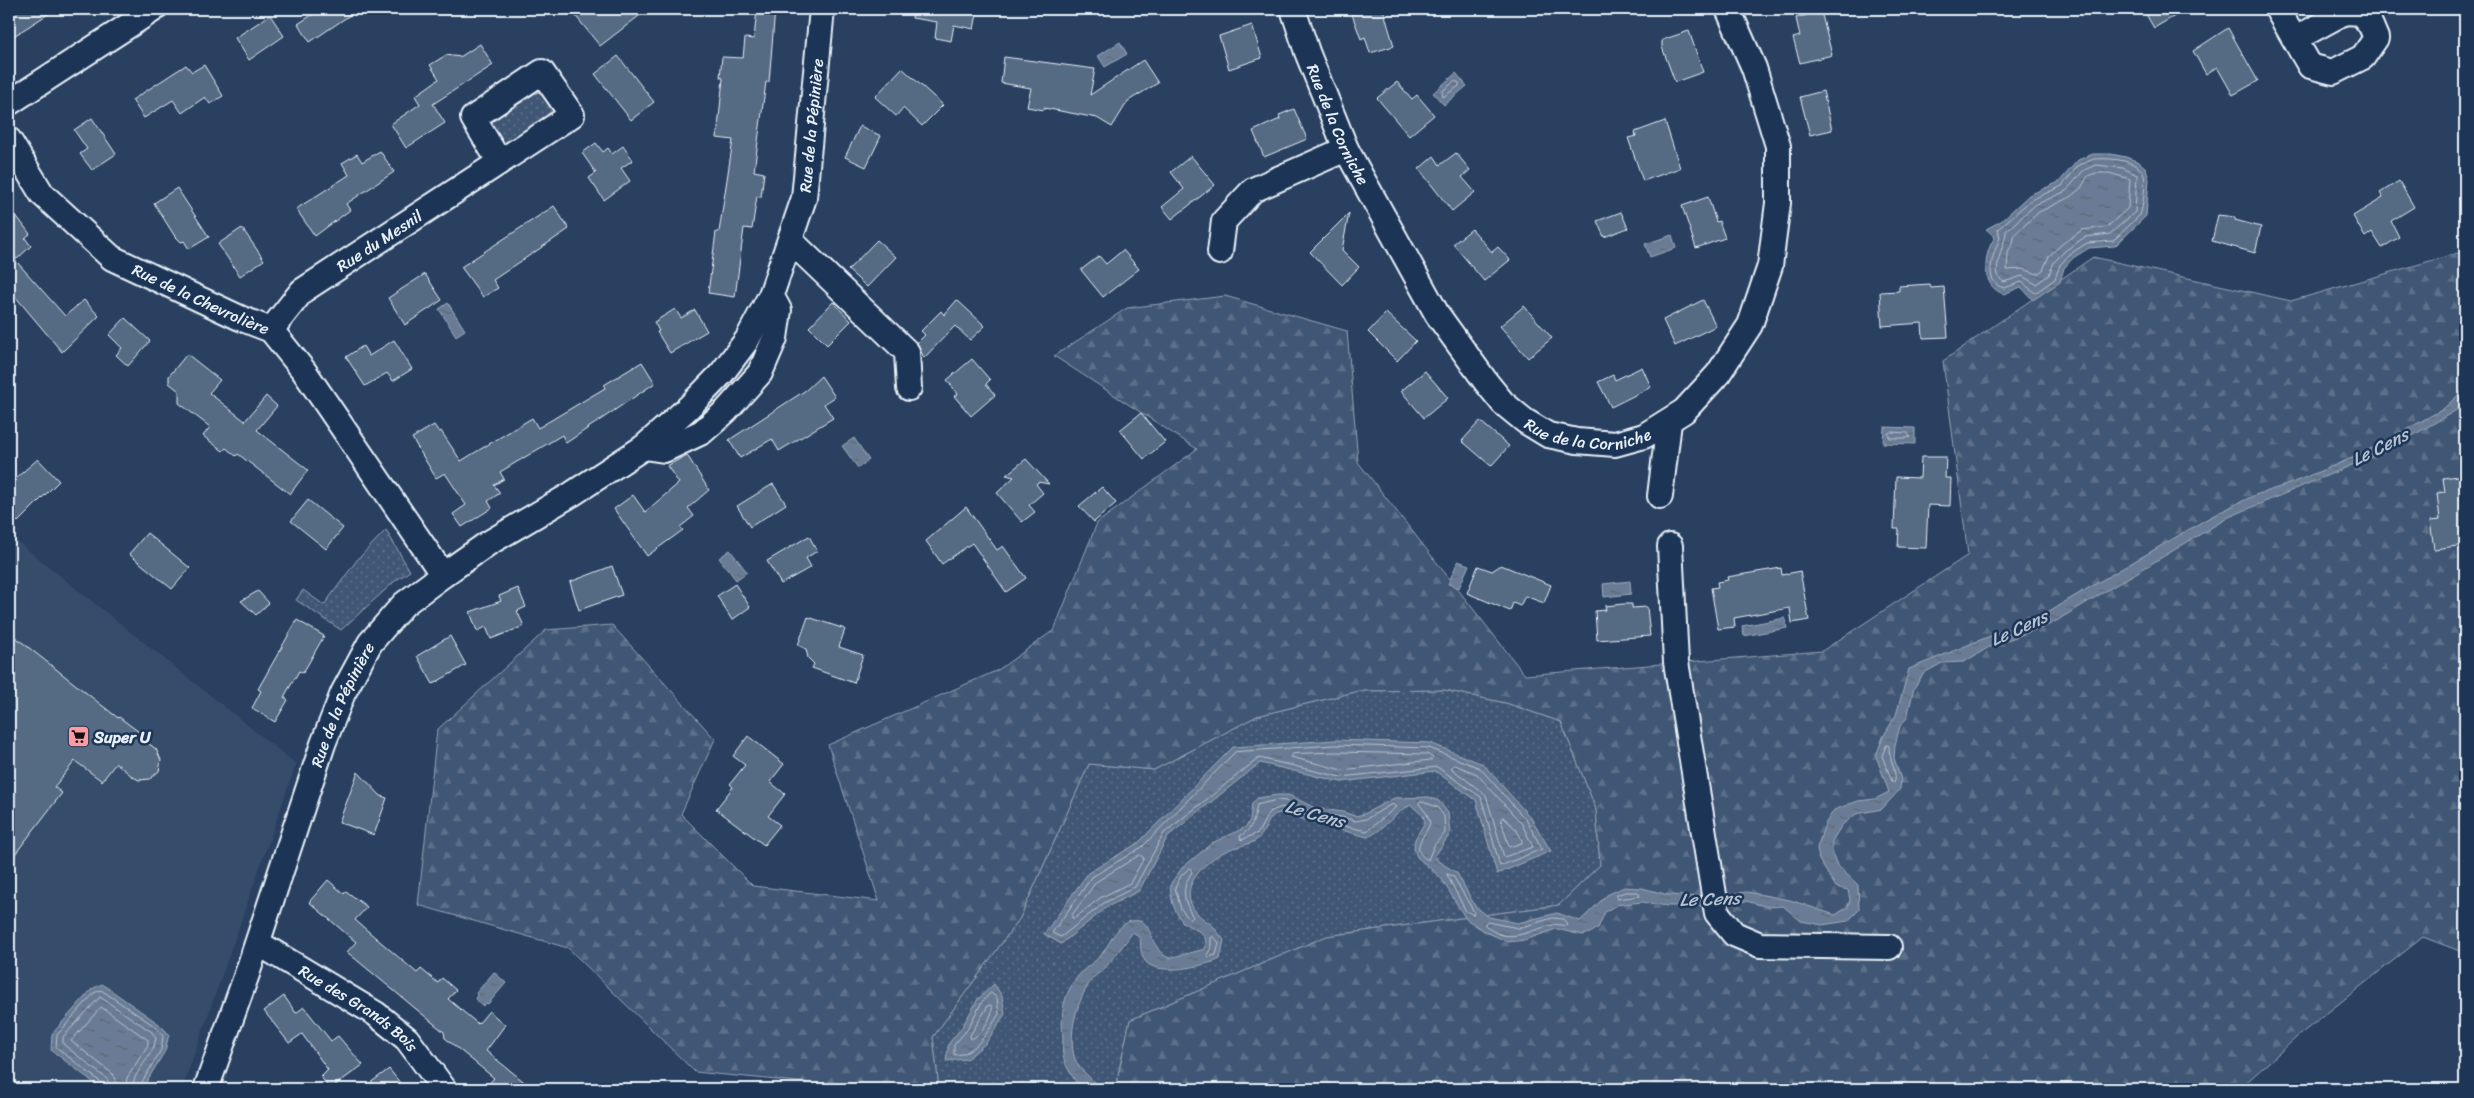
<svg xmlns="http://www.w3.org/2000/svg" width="2474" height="1098" viewBox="0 0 2474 1098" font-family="Sriracha,sans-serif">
<defs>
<pattern id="grass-dots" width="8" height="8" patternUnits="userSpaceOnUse" patternTransform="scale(1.25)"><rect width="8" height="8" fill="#415774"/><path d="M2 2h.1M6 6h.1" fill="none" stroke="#5c7089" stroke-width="1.8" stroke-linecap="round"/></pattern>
<pattern id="forest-firs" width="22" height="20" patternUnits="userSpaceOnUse" patternTransform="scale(1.25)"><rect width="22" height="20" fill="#415774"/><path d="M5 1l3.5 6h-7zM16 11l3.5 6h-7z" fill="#5c7089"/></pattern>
<pattern id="water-ripples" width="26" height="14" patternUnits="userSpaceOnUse" patternTransform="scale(1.25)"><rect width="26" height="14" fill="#6b7c95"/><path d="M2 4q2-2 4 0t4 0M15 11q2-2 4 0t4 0" fill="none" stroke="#5a6573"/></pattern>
</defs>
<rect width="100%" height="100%" fill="#294061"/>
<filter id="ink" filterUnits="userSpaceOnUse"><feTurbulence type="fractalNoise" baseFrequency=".02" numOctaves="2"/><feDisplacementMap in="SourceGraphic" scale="10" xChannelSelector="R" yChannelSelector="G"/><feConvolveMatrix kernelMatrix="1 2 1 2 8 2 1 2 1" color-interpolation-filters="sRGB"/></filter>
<g filter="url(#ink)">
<path fill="#364d6b" d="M9 535 296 764 182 1089H9Z"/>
<path fill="url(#grass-dots)" stroke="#94a4b6" d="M546 91 555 104C543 125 525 133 505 146 496 141 490 131 492 121L536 93Z
M768 331 759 356 711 415 678 433 704 412Z
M386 530 410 571 395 581 341 630 296 600 303 590 324 605 357 560Z
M1444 690 1506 703 1561 722 1596 809 1600 865 1559 905 1327 936 1130 1020 1115 1089H939L933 1037 1020 918 1089 764 1154 770 1257 716 1359 691Z"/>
<path fill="url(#forest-firs)" stroke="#94a4b6" d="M2465 251V953L2423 937 2298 1036 2239 1089H1115L1130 1020 1327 936 1559 905 1600 865 1596 809 1561 722 1506 703 1444 690 1359 691 1257 716 1154 770 1089 764 1020 918 933 1037 939 1089H851L849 1087 695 1072 568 948 418 905 437 730 546 630 612 625 715 739 681 814 753 886 879 901 828 745 998 670 1054 630 1097 523 1197 449 1054 356 1127 308 1225 296 1347 331 1358 462 1525 675 1822 651 1968 555 1943 361 2093 257 2291 301Z"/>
<path fill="url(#water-ripples)" stroke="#9dabbd" d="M1120 42 1127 54 1105 67 1098 56Z
M1456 73 1467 86 1444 105 1433 93Z
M2093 154H2111L2126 157 2139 162 2146 168 2149 180 2146 216 2115 246 2089 248 2073 258 2064 268 2060 282 2033 300 2021 287 2004 294C1980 287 1983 254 1995 237L1986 229 2001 221 2029 195 2059 182 2078 160Z
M1672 235 1676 248 1650 257 1645 244Z
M448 303 465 330 456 336 439 309Z
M2465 389V405L2390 449 2229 517 2051 624 1991 646 1964 662 1942 663 1924 673 1914 688 1907 718 1900 726 1895 745 1894 758 1901 779 1900 789 1882 809 1856 814 1842 825 1832 841V853L1837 865 1858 885 1859 910 1848 921 1822 925 1801 921 1783 906 1768 907 1746 901 1725 906H1667L1642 902 1616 905 1605 912 1598 928 1590 933 1583 935 1556 929 1525 940 1508 942 1484 931 1466 919 1441 878 1417 857 1414 849 1415 839 1425 822 1423 816 1411 805C1394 812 1382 833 1367 837L1279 813C1266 816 1267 834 1255 841 1246 846 1235 846 1226 851 1204 862 1175 889 1197 913 1201 918 1207 921 1212 925 1216 930 1220 935 1224 940L1220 959C1205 966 1157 977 1145 961 1140 954 1141 946 1140 938L1133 932C1124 944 1115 957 1104 969 1100 973 1093 976 1090 982 1077 1002 1067 1035 1075 1059 1079 1071 1093 1077 1098 1089H1080C1074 1078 1065 1067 1063 1055 1062 1050 1063 1044 1063 1039 1061 1013 1062 996 1079 975 1087 965 1098 961 1104 951 1112 939 1121 917 1140 921 1152 923 1150 950 1169 958L1205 949C1210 930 1192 931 1182 921 1174 911 1169 896 1171 883L1182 868 1212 843 1246 827 1250 820 1252 803 1258 798 1277 795H1289L1315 808 1343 812 1355 816 1364 814 1394 798 1429 797 1439 801 1448 813 1450 834 1435 856 1438 861 1457 873 1475 906 1489 917 1518 923 1557 913 1580 921 1607 895 1624 887 1642 888 1669 895 1703 897 1747 892 1790 900 1835 915 1848 907 1850 900 1848 890 1836 887 1819 860 1817 848 1825 824 1834 810 1858 801 1875 799 1889 792 1876 756 1883 737 1896 715 1909 669 2044 614 2212 516 2255 495 2289 484 2357 456 2395 436 2443 409Z
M1884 427 1915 428V444L1883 443Z
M854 438 869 460 858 468 842 446Z
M730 550 747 572 736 580 719 558Z
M1458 561 1469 565 1459 588 1448 584Z
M1630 581 1631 594 1604 597 1603 584Z
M1785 618 1787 628 1744 636 1742 626Z
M1335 740 1430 743 1483 764 1531 818 1551 851 1497 874 1476 800 1435 771 1341 782 1260 763 1168 836 1139 891 1107 907 1061 944 1044 934 1088 873 1138 843 1233 747Z
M494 972 506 983 488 1004 486 1003 483 1006 475 999 477 995 476 993Z
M102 984 159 1024 169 1034 165 1051 142 1089H102L51 1050 52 1034 92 989Z
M994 984 1002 996 1005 1014 986 1043 967 1059 946 1061 949 1043 962 1027 978 999Z"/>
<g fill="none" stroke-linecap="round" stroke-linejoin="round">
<path stroke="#b6c2d0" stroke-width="1" d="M1455 81 1459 83V86L1443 97 1442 92Z
M2094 159C2108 158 2134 159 2143 172 2147 179 2143 207 2140 215L2113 241 2087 243 2070 254 2060 265 2055 279 2035 293 2022 282 2004 288C1981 282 1994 252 2000 238L1998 229 2031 200 2062 186 2078 166Z
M2096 165 2123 168 2137 175 2135 212 2110 234 2085 237 2066 250 2054 262 2049 275 2036 284 2022 276 2004 282C1988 274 2006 244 2006 231L2035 205 2066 191 2083 171Z
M2097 173H2109L2130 179 2128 208 2107 227 2082 230 2062 244 2049 256 2043 270 2037 274 2023 269 2007 270 2008 253 2013 243 2015 234 2039 212 2070 197 2081 188 2088 176Z
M1891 432 1908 433 1910 437 1907 438H1890L1888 434Z
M1335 745 1429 748 1480 768 1527 821 1542 849 1500 866 1481 797 1437 767 1341 777 1259 758 1164 833 1135 887 1104 903 1061 937 1052 933 1092 877 1142 847 1235 752Z
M1887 745 1889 746C1888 758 1899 775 1894 783L1892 781 1882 756Z
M1335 752 1427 754 1433 758 1431 760 1342 770 1291 757 1293 754Z
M1455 765 1477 774 1522 824 1533 847 1504 857 1486 795 1452 769V766Z
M1278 800 1292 802 1313 813 1342 817 1355 821 1366 819 1392 804 1396 807 1367 831 1325 822 1282 807 1269 812 1258 833 1241 840 1240 836C1254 828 1254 819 1257 805Z
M1421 801 1437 807 1444 816 1445 833 1434 845 1428 860C1408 849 1426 836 1430 823L1427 814 1419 804Z
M1503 817 1516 829 1522 840V843L1509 847 1501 820Z
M1140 855 1144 858 1130 883 1100 898 1075 918H1072V915L1096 882Z
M1190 868 1192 872C1181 888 1183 900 1193 917L1190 920 1181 909 1175 888 1181 876Z
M1447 874 1453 876 1474 912 1473 915 1466 911Z
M1626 892H1638L1640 896 1617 899V895Z
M1553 918 1563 919 1568 925C1563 927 1558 923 1553 925 1528 930 1507 947 1484 924L1487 922 1518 928Z
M1214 937 1219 943 1216 955 1209 957 1207 955 1211 948V938Z
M991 993 997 998 999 1014C988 1031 976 1055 954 1055V1045L967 1030 982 1002Z
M989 1005 992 1006C994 1016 980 1036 971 1039L970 1036Z
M104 1089 102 1083 56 1047 57 1035 94 993 101 990 156 1027 163 1036 161 1050 138 1089
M111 1089 107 1079 63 1044V1037L100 997 152 1032 156 1038C154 1057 133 1070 132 1089
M118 1089 113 1074 71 1041 101 1007 148 1040V1045L127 1078 125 1089"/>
</g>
<path fill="#556a83" stroke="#e8f1f8" d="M9 9H56L9 39Z
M321 9H359L310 42 298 24Z
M570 9H648L600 46Z
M757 9H775L769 82H766L754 171 764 173 761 197 757 196 752 229 744 228 735 297 708 293 716 232H719L733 140 717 138 723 78 720 77 722 57 743 58 745 38 754 39Z
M913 9H978L974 29 954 25 951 41 935 38 937 22 912 18Z
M1350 9H1383L1394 46 1370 53 1365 37 1361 39Z
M2143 9H2187L2154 28Z
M1821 11 1832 55 1800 63 1793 38 1800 36 1796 18Z
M270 15 284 36 249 60 235 38Z
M1252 25 1262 58 1229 69 1219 36Z
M2228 28 2258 81 2233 95 2217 67 2206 74 2193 51Z
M1689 31 1703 72 1675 82 1662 47V40Z
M480 44 493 65 433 104 445 123 406 148 391 124 420 104 415 96 439 79 430 65 446 55 460 57Z
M618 56 654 102 631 120 595 74Z
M1004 57 1095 69 1090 95 1143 60 1158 83 1128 101 1112 127 1097 118 1044 108V110L1027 107 1031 88 1001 83Z
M186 65 192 72 204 65 223 96 210 104 205 97 182 113 173 100 144 118 132 100Z
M902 68 943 105 922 126 903 108 896 116 875 97Z
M1397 82 1412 99 1417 95 1434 115 1409 136 1377 98Z
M1823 91 1832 130 1810 135 1800 97Z
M1294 109 1307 139 1264 157 1253 131 1280 119 1279 115Z
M92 118 116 154 92 170 80 154 87 149 74 130Z
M1665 121 1680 168 1643 181 1628 138 1636 136 1635 132Z
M860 126 881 136 866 167 845 157Z
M596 143 603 152 608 148 612 154 623 146 633 160 621 168 630 181 604 200 589 178 596 173 582 153Z
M380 151 394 172 346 204 350 210 315 236 296 209 349 175 342 163 357 154 362 162Z
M1456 153 1470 170 1462 177 1475 192 1452 211 1419 169 1434 156 1440 165Z
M1191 156 1215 185 1172 219 1162 207 1184 189 1171 172Z
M2399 181 2414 207 2391 221 2399 237 2382 248 2372 232 2365 237 2353 216 2383 198 2380 193Z
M177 188 209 237 189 249 184 241 181 242 174 235 154 203Z
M1708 197 1716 222 1719 221 1725 238 1696 248 1682 206Z
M9 206 30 234 25 238 31 246 17 259 9 250Z
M554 206 569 229 493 280 498 288 483 297 461 267Z
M1621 212 1628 228 1604 237 1597 221Z
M1349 213 1342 250 1359 267 1342 285 1310 252Z
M2218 215 2235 217V220L2261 227 2255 253 2212 241Z
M242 228 264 260 240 276 218 244Z
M1472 229 1492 252 1498 247 1510 260 1484 281 1453 244Z
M877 240 896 257 867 287 848 270Z
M1123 250 1139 269 1103 297 1081 270 1099 256 1106 264Z
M9 253 65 316 84 300 99 316 62 352 9 289Z
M425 274 442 300 405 325 388 298Z
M1930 284 1931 288 1944 287 1948 337 1923 338 1922 323 1882 326 1880 292 1899 291V286Z
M957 300 985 326 970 340 955 326 924 358 917 343 925 335 921 331 941 311 944 315Z
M1703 300 1716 326 1675 346 1663 320Z
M833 302 851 321 827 345 809 327Z
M1524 306 1552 338 1528 358 1500 326Z
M675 309 681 318 695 310 707 331 670 353 657 332 659 331 654 322Z
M1386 313 1416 341 1397 361 1368 332Z
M125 318 150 341 128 366 116 355 122 348 109 335Z
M394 340 412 369 393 381 387 373 365 386 346 357 363 346 369 356Z
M187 354 220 380 209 393 245 421 266 396 277 406 257 430 308 470 290 494 238 454 236 456 226 448 223 451 203 436 210 427 179 403V391L169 383V376Z
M972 359 990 380 986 384 995 395 971 416 954 396 958 394 947 380Z
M642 362 655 383 566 443 562 435 500 472 504 479 494 485 500 493 488 501 492 508 462 527 453 514 466 505 445 473 436 478 412 438 434 425 439 432 441 431 461 461 532 418 538 428 605 388 604 385Z
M1642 367 1651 387 1611 407 1598 382 1613 375 1615 380Z
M1425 371 1448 398 1424 418 1401 391Z
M821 376 835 397 824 404 833 418 779 451 772 439 740 458 729 440 806 390Z
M1141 413 1165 442 1144 459 1120 430Z
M1480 421 1509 446 1491 466 1462 441Z
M687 455 709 490 688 508 694 516 680 527 683 530 647 556 614 509 633 495 645 512 679 483 667 466Z
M1921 457H1946L1945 478H1951L1950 506 1928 505 1926 548 1898 547 1899 529H1894L1896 477 1920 478Z
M38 459 59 481 18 522 9 513V484Z
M1026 459 1049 484 1038 482 1036 484 1043 493 1029 505 1035 512 1022 522 997 493 1014 477 1006 475Z
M2465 475V545L2434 549 2430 521 2440 520 2437 493 2445 492 2443 478Z
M773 484 786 504 750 527 737 506Z
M1102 487 1116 503 1094 522 1079 506Z
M308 500 343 528 326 549 291 521Z
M966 507 997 550 1003 546 1026 578 1006 592 972 543 942 564 926 541Z
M147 533 190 568 172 589 129 554Z
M809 536 817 551 806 558 811 567 781 584 767 561Z
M1501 565 1551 585 1544 603 1525 596 1520 606 1513 603 1510 611 1467 593 1478 566 1492 571Z
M612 566 622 595 579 610 570 582Z
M1781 568 1782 575 1800 571 1809 620 1792 623 1790 608 1734 618 1735 627 1718 629 1711 588 1718 587 1717 582 1728 580 1727 577Z
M735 584 750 607 732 620 717 596Z
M518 588 526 607 517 611 524 626 491 639 486 627 477 631 470 612 501 601 499 596Z
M258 591 269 603 256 615 241 601Z
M1623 604H1632V608L1647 607 1650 636 1597 640 1595 611 1606 610 1605 606Z
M808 617 845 629 839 647 863 655 854 683 812 668 814 664 808 658 806 649 798 645Z
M297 620 324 636 303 673 299 671 284 697 288 700 275 722 252 708 261 691 258 689Z
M9 632 118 718 119 717 139 732 137 735 156 749 161 760 159 771 150 779 139 780 133 777 116 763 102 781 75 761 54 787 62 793 9 862Z
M450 636 466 665 433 684 417 656Z
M748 736 784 764 770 782 785 794 768 816 780 825 764 845 716 809 733 787 730 784 745 765 733 756Z
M358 772 381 796 387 798 374 835 339 822Z
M328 880 344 894 346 891 367 907 355 920 417 973 421 969 438 983 442 978 456 990 448 999 478 1024 489 1011 505 1025 486 1051 533 1089H484L494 1078 445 1038 444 1032 347 952 356 942 309 902Z
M284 996 296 1013 304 1007 331 1041 338 1036 363 1065 330 1089 321 1077 328 1070 302 1034 289 1043 264 1011Z
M389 1069 405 1089H362Z"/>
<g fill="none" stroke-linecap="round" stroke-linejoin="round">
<defs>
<g id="minor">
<path id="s1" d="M1293 9 1307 52 1346 149 1437 314 1486 382 1503 403 1525 421 1548 435 1577 441 1615 444 1644 436 1684 411 1718 374 1750 325 1770 266 1778 203V146L1754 68 1728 9"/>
<path d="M2277 9 2310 66 2333 72 2363 57 2376 38 2371 26 2361 13 2345 12 2295 39"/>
<path d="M9 103 154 9"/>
<path id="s2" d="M9 140 42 194 112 258 240 318 271 330 304 371 443 575"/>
<path d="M791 241 907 352 909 388"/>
<path d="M1220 252 1224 221 1253 190 1346 149"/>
<path id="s3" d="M271 330 302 291 572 115 542 72 473 118 499 161"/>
<path d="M644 447 664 450 702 432 726 411 760 373 775 338 779 310 771 295"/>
<path d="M1660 496 1669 422"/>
<path d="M1670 546 1676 662 1717 913 1734 934 1760 945 1889 947"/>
<path id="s4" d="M258 943 376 1014 407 1039 444 1089"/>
<path id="s5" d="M206 1089 247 974 323 744 343 693 370 643 404 604 443 575 487 544 572 494 644 447 689 407 722 373 747 340 771 295 804 198 822 9"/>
</g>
</defs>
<use href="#minor" stroke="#e8f1f8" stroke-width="28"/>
<use href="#minor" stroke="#1d3557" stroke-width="24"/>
</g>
</g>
<defs>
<symbol id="supermarket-square" viewBox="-11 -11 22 22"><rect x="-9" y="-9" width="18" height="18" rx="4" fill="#ff9aa2" stroke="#1d3557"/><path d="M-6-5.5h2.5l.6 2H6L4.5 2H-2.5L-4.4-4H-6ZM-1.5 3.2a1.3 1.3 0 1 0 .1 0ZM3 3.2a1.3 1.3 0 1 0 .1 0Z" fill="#111"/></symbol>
</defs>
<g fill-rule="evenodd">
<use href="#supermarket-square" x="66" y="724" width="25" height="25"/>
</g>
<g text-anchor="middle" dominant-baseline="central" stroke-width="5" stroke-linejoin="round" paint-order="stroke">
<g font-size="16" fill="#e8f1f8" stroke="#1d3557">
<text stroke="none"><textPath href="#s1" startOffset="124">Rue de la Corniche</textPath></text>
<text stroke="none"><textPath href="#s5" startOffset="1190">Rue de la Pépinière</textPath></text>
<text stroke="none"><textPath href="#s3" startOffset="142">Rue du Mesnil</textPath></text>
<text stroke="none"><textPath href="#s2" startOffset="256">Rue de la Chevrolière</textPath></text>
<text stroke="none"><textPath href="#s1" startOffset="544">Rue de la Corniche</textPath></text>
<text stroke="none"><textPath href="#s5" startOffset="408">Rue de la Pépinière</textPath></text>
<text stroke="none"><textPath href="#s4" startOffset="120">Rue des Grands Bois</textPath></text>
</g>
<g font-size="16" font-weight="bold" fill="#e8f1f8" stroke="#1d3557" text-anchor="start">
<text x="94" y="737">Super U</text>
</g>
<g font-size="18" font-style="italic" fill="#b6c2d0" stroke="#1d3557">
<text transform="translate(2380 447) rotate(-27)">Le Cens</text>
<text transform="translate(2019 628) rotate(-25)">Le Cens</text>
<text transform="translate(1315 814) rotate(16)">Le Cens</text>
<text transform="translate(1710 899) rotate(-2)">Le Cens</text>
</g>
</g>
<rect width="2474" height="1098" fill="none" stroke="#1d3557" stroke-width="30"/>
<rect x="15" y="15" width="2444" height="1068" fill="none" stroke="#e8f1f8" stroke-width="2" filter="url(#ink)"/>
</svg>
